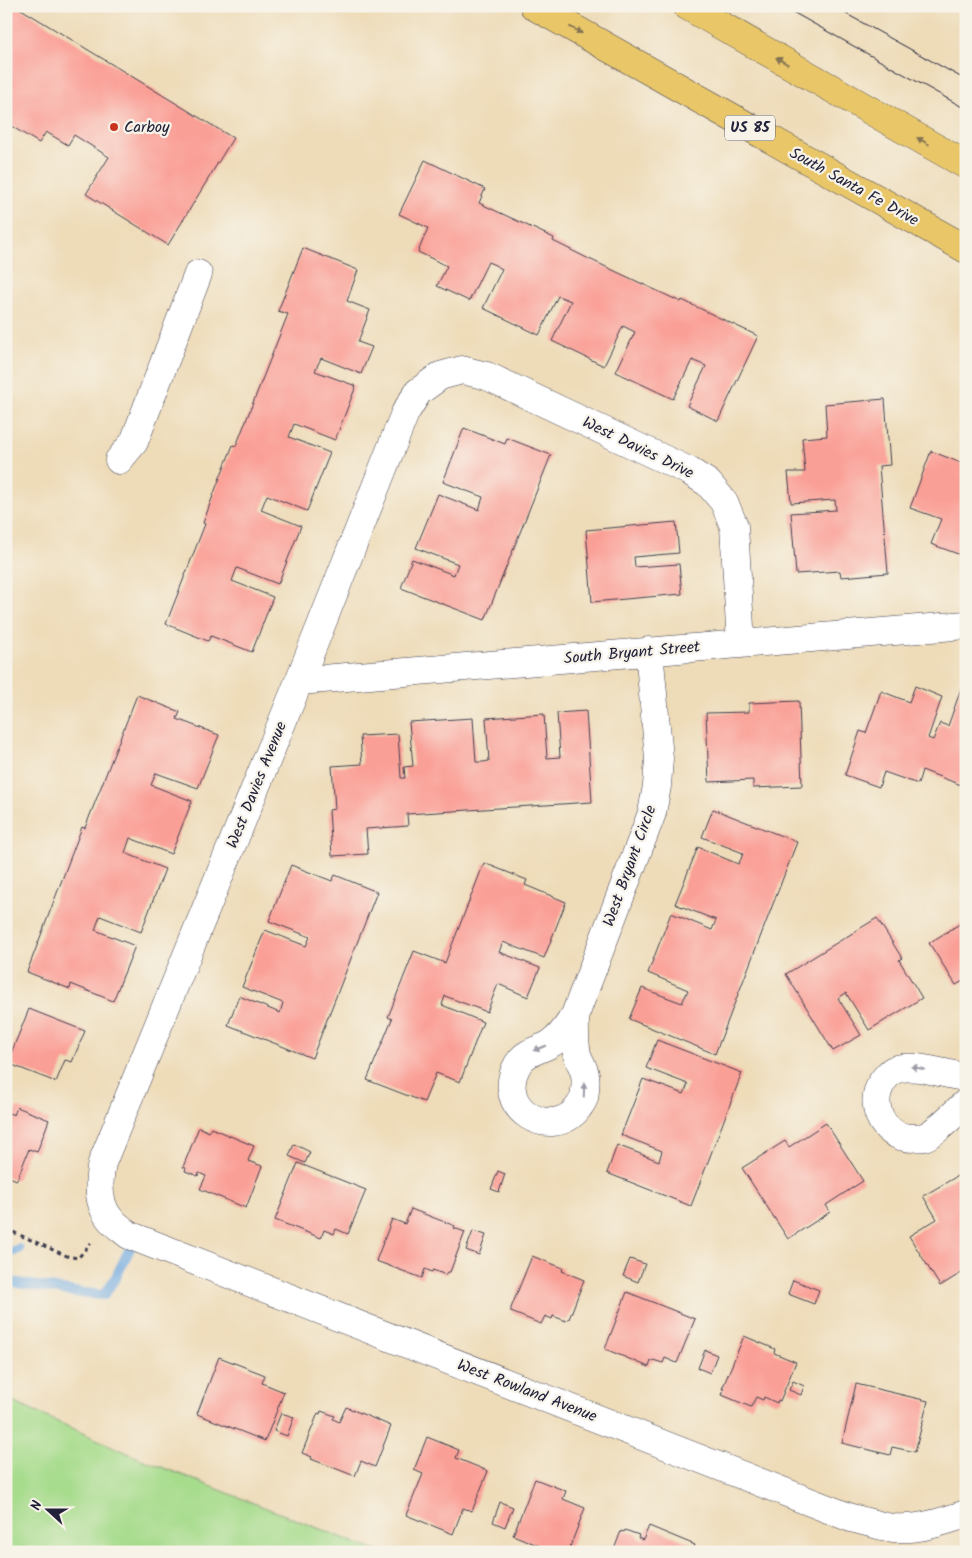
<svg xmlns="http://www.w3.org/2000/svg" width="972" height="1558" viewBox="0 0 972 1558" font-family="Kalam,sans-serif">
<rect width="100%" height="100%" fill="#f7f3e8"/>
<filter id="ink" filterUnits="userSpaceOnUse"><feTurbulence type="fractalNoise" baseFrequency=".02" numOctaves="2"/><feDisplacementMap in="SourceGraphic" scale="10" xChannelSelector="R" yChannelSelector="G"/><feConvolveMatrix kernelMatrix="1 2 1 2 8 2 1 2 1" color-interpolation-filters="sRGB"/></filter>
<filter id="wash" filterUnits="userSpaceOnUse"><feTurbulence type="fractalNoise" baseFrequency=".0096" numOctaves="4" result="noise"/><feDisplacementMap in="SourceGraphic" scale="20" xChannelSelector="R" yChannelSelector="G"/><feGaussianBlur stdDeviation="1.12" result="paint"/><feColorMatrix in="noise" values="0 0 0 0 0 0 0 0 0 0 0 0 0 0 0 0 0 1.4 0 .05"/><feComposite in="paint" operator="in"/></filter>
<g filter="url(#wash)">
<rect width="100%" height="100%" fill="#eedcb9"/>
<path fill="#a7dc8d" stroke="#647f64" d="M6 1399 141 1459 379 1552H6Z"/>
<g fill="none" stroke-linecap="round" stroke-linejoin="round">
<path stroke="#70a9e0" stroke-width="10" d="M6 1254 19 1249
M6 1281 73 1292 104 1295 116 1277 135 1238"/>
</g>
<g id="blocks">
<path fill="#fa9f96" d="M6 6H16L233 138 168 245 86 194 109 157 74 135 68 145 46 132 39 143 6 123Z
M425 160 485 189 479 203 554 238 553 241 585 257 681 302 682 300 758 336 718 421 687 406 706 366 692 360 673 399 616 372 635 332 623 326 604 366 552 341 571 301 558 296 539 335 483 308 502 269 495 265 488 262 469 301 437 286 447 266 418 252 428 228 399 214Z
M303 248 358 270 347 301 370 310 358 342 372 347 361 374 321 358 315 371 356 386 335 440 294 424 289 437 330 453 307 511 267 495 261 510 301 526 278 584 237 568 232 581 273 597 252 652 211 636 208 641 166 624 205 524 203 523 217 485 233 445 236 446 288 314 278 311Z
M885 399 890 465 879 466 888 573 841 577 840 571 796 574 791 513 836 510 835 500 791 503 788 472H805L802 438 827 436 825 404Z
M464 428 505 444 507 438 551 455 485 620 401 588 412 559 454 575 458 564 416 548 438 494 479 510 483 497 443 482Z
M931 451 966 465V557L931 544 941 519 910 508Z
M676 522 679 553 634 557 635 567 679 564 682 594 592 602 586 530Z
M915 686 942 697 928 738 933 740 940 723 948 726 962 686 966 687V779L964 778 961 785 922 770 918 784 884 772 879 787 845 775 860 731 866 733 881 691 909 702Z
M137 695 180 712 177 719 219 735 198 788 156 773 151 785 192 801 171 854 130 838 125 853 165 869 141 932 100 916 95 930 135 946 113 1001 71 984 70 989 27 972 82 827 85 828Z
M799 701 802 786 753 788V780L709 782 706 713 749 712V703Z
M586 711 592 802 407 814 408 826 366 829 368 854 332 856 329 810 335 809 332 766 362 764 360 736 398 734 401 778H405L404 767 413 766 409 722 473 718 476 762H483L489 761 486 718 544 714 547 758 560 757 557 713Z
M713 809 797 842 715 1054 629 1019 642 988 682 1003 688 990 648 973 671 913 712 930 716 920 675 904 698 847 738 864 741 859 743 853 702 837Z
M484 863 527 880 525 885 566 902 544 958 503 942 499 952 540 968 528 997 498 984 487 1012 445 996 442 1005 483 1022 460 1082 436 1073 424 1102 367 1080 392 1019 388 1017 414 951 445 963Z
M291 865 332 881 335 875 377 892 312 1058 228 1025 239 996 280 1013 283 1003 242 987 265 930 306 946 310 937 269 921Z
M877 918 902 958 899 960 922 998 869 1030 846 993 843 995 838 998 861 1035 833 1051 786 974Z
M966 920V986L963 981 956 985 929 943Z
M29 1009 85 1031 72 1062 65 1060 56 1082 7 1063Z
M657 1040 742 1073 691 1206 607 1173 617 1145 659 1161 662 1151 621 1135 643 1079 684 1094 688 1084 646 1068Z
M17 1107 49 1120 37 1152 29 1149 17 1180 6 1176V1112L14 1115Z
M826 1123 863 1181 826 1205 830 1212 788 1239 742 1168 785 1141 789 1147Z
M199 1127 209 1132 211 1128 254 1146 248 1161 262 1166 246 1208 200 1189 206 1176 199 1173 198 1176 185 1171 186 1168 183 1167Z
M294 1144 310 1152 305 1163 289 1156Z
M298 1163 366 1190 348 1234 336 1229 334 1234 324 1230 321 1238 275 1220Z
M498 1171 505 1174 499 1192 491 1189Z
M966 1171V1270L940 1286 909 1236 937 1219 923 1196Z
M411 1209 455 1226 454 1228 465 1232 450 1272H448L446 1275 433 1270 432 1272 425 1269 422 1278 376 1261 392 1219 405 1224Z
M473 1231 486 1235 479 1255 466 1250Z
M532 1256 563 1268 562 1271 584 1280 569 1319H567L566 1321 553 1316 552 1319 545 1316 541 1324 511 1312V1308Z
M630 1259 645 1264 638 1282 623 1276Z
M793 1280 819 1290 814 1304 788 1294Z
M627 1292 695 1319 677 1363 665 1358 663 1363 653 1360V1362L651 1361 649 1367 605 1349Z
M744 1336 775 1349 774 1353 796 1362 780 1401 778 1400 777 1403 764 1397 763 1400 756 1397 751 1407 722 1395 724 1389H722Z
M705 1350 717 1355 710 1373 698 1368Z
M219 1357 265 1375 262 1383 284 1392 265 1441 197 1414Z
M793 1381 804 1386 801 1395 789 1390Z
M856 1384 928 1401 915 1452 892 1447 890 1455 842 1443Z
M346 1407 391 1426 375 1467 361 1461 355 1476 311 1459 312 1457 302 1453 318 1413 320 1414 321 1411 335 1416 333 1419 339 1422Z
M281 1413 294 1417 287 1436 274 1431Z
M427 1437 459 1450 456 1458 488 1471 472 1511 463 1508 453 1534 406 1515 423 1474 414 1470Z
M535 1479 566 1491 563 1499 585 1508 568 1552H554L513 1535Z
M500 1502 513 1507 505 1527 493 1522Z
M649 1526 695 1545 692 1552H613L621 1531 624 1532 625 1530 639 1535 638 1538 643 1540Z"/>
</g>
</g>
<g filter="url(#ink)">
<use href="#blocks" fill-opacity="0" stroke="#413e4e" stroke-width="1"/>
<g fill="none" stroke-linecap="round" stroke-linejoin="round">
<defs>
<path id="minor" d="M119 460 134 442 198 274
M741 644 734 526 724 502 708 483 689 471 487 376 462 370 440 376 418 392 405 413 299 681 102 1163C98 1182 97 1204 111 1220 116 1225 123 1230 129 1235L851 1518C865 1521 879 1526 893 1528 918 1530 942 1522 966 1514
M299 681 966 625
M575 1015C575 1028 574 1041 577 1054 579 1061 584 1068 585 1075 586 1081 585 1092 584 1098 583 1101 580 1105 578 1108 552 1142 492 1109 518 1064 526 1051 538 1051 550 1044 561 1038 568 1025 575 1015L652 813 657 786 659 758 649 651
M966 1077C945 1075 913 1062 894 1070 891 1071 888 1075 886 1077 865 1100 881 1138 912 1138 916 1137 921 1138 924 1137 936 1133 955 1112 966 1103"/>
<path id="highway" d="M534 6 966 249
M687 6 966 165"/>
</defs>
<use href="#minor" stroke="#413e4e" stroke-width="29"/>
<use href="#highway" stroke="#413e4e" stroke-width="29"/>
<path stroke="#413e4e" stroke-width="3" stroke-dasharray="4 4" stroke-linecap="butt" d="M6 1229 67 1256 78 1258 91 1243"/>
<use href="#minor" stroke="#fff" stroke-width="28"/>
<use href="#highway" stroke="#e9c769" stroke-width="28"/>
<path stroke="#22223b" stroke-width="1" d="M782 6 966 109
M832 6 966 80"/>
</g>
<defs><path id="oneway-solid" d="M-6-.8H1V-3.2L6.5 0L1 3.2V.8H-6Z" transform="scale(1.25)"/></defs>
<g fill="#867452">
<use href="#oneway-solid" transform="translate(576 30) rotate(29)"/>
<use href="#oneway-solid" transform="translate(782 61) rotate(-150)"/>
<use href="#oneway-solid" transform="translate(923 141) rotate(-150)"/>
</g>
<g fill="#9c9ca7">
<use href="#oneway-solid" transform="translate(540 1048) rotate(159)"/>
<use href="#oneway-solid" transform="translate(918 1068) rotate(-169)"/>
<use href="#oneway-solid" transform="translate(584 1090) rotate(-88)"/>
</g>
</g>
<circle fill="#c8321e" stroke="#f7f3e8" stroke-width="2" cx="114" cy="127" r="5"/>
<g text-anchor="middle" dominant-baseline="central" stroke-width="4.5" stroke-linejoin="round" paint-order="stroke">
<rect fill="#f7f3e8" stroke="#62616f" stroke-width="1" x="725" y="115.5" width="50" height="25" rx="4"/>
<g font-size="15" font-weight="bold" fill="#22223b">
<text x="750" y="128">US 85</text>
</g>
<g font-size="16" fill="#22223b" stroke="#f7f3e8" text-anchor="start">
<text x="124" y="127">Carboy</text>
</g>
<g font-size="16" fill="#22223b" stroke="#f7f3e8">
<text transform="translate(854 187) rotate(29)">South Santa Fe Drive</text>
<text transform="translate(638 448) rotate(26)">West Davies Drive</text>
<text transform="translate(632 653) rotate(-5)">South Bryant Street</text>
<text transform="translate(257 785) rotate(-68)">West Davies Avenue</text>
<text transform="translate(630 866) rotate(-70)">West Bryant Circle</text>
<text transform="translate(527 1391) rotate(21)">West Rowland Avenue</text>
</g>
</g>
<rect width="972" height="1558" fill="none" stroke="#f7f3e8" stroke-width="25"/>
<g transform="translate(48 1510) rotate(291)" stroke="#f7f3e8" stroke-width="4" paint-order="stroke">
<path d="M0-4L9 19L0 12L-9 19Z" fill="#22223b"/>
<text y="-8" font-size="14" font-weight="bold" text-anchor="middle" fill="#22223b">N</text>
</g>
</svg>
